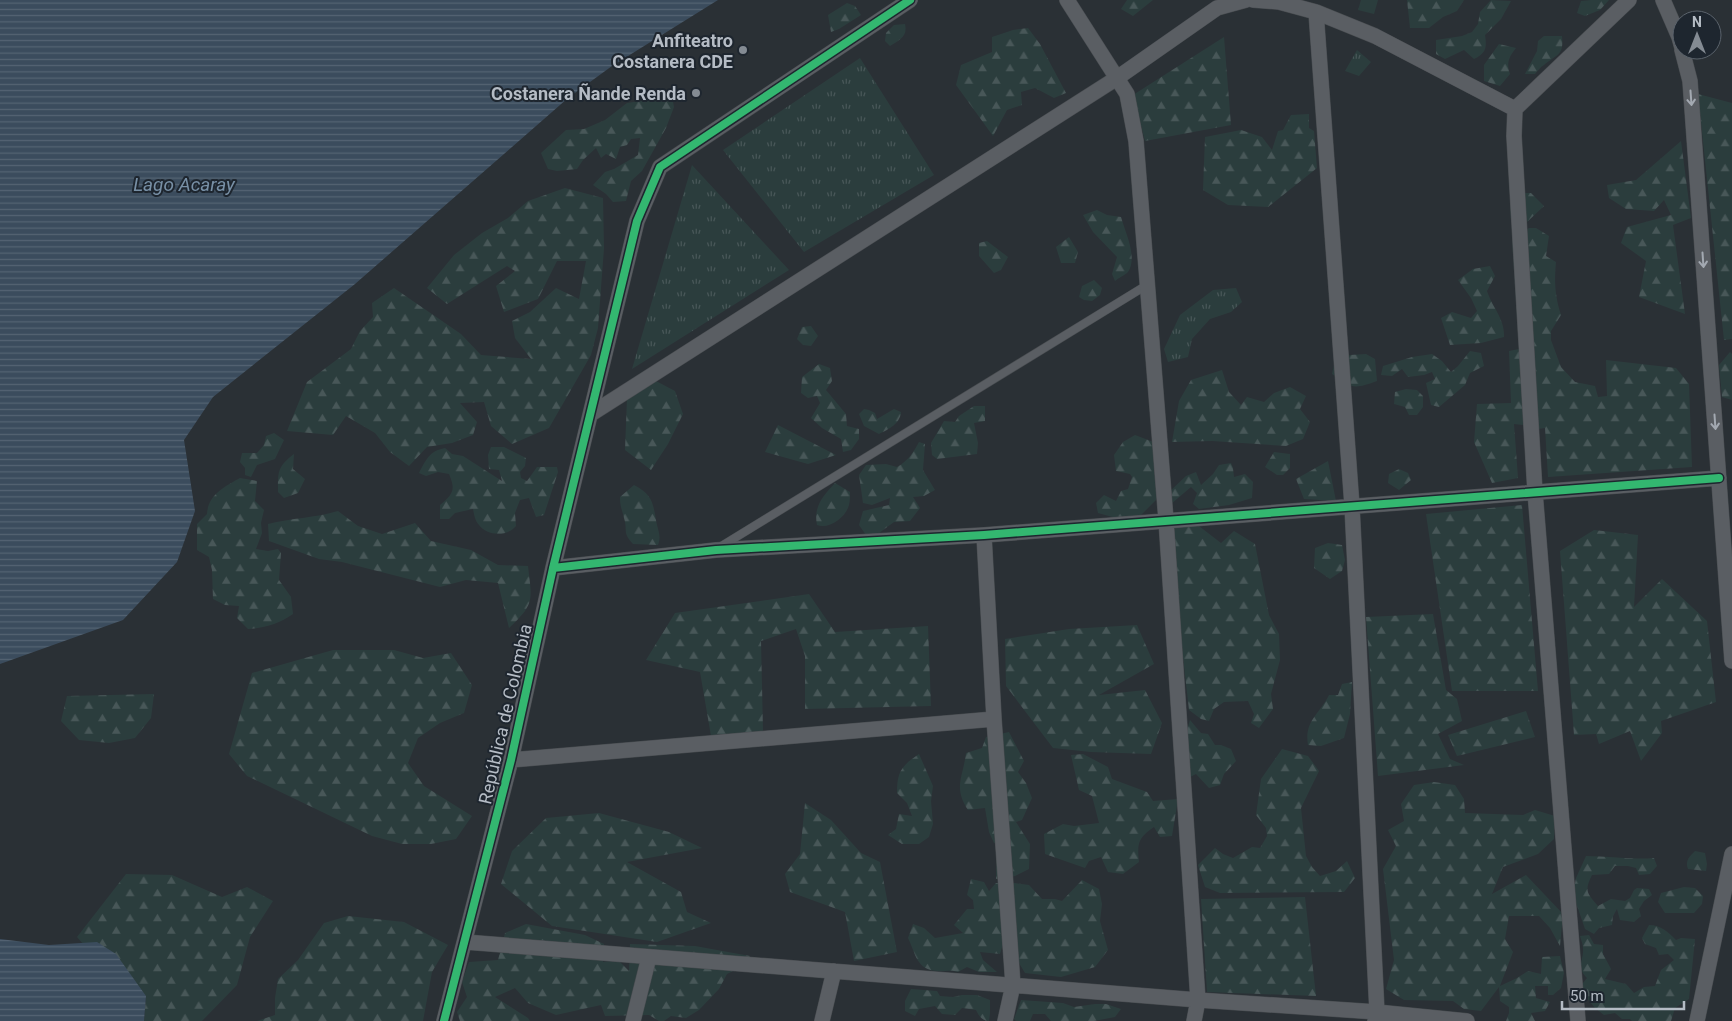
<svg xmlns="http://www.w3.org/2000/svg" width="1732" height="1021" viewBox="0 0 1732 1021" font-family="Roboto,sans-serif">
<defs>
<pattern id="grass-tufts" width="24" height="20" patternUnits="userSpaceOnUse" patternTransform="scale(1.25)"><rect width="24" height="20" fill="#2b3d3d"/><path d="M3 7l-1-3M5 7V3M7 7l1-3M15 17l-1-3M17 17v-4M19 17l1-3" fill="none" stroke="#485758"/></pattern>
<pattern id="forest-firs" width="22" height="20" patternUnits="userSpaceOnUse" patternTransform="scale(1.25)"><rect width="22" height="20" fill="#2b3d3d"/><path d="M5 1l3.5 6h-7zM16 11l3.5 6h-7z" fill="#485758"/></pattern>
<pattern id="water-rules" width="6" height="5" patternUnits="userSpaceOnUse" patternTransform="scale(1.25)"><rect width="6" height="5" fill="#3b4c5d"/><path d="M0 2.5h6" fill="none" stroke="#556473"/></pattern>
</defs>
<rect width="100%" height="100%" fill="#2a3035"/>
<path fill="url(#grass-tufts)" d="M1357 50 1371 62 1359 76 1345 71Z
M860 58 934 175 804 252 723 150Z
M692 165 789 270 632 369Z
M1236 288 1242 302 1231 312 1210 319 1192 339 1188 357 1168 362 1164 349 1180 315 1213 290Z"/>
<path fill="url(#forest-firs)" d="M1127 0H1153L1133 16 1121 9Z
M1361 0H1378L1374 14 1358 10Z
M1407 0H1464L1457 11 1443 17 1429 28H1410Z
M1491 0 1511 1 1501 19 1485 35C1487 48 1486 53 1474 59L1464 50 1445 59 1436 54V40L1462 36 1472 32 1478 24 1480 12Z
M1591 0H1609L1600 10 1585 16 1577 13 1581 1Z
M847 3 855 6 861 15 839 29 831 32 828 15Z
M905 24C908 37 899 40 890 46L885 41 886 33 894 25Z
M1028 28 1040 44 1066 93 1054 98 1035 88 1021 92 1022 105 1007 110 993 136 956 85 961 65 992 52V37L1013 30Z
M1544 36H1562C1564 56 1557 54 1544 65 1540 67 1538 71 1535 74H1525L1537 51 1538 41Z
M1224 37 1231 125 1145 141 1133 95Z
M1499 44 1516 48C1509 57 1506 63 1510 74L1500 86 1484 81V65Z
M1698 94 1732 103V339L1724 340Z
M672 96 674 107 666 128 642 171 631 181 626 201 613 202 606 194 593 185 605 172 614 169 638 155 640 138 631 139 627 145 620 147 616 159 606 154 601 158 596 148 583 160 577 169 557 171 548 169 541 153 566 130 584 129 605 120 627 103Z
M1309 114V128L1314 131 1317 168 1268 207 1228 205 1203 190 1205 137 1241 130 1262 137 1272 150 1278 131 1283 130 1291 115Z
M1681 141 1691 218 1673 225 1685 314 1639 297 1646 261 1621 243 1627 227 1671 215 1664 200 1654 211 1626 209 1609 198 1607 185 1636 180Z
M565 188 603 198 604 248 598 328 591 355 549 428 512 444 491 426 484 402 460 403 477 422 473 435 452 443 427 447 409 466 390 452 375 433 346 416 333 435 287 431 307 382 351 349 360 331 373 317 372 303 394 288 461 334 481 355 531 359 515 338 512 321 530 312 556 288 579 299 586 261H557L538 299 504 312 496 286 515 271 507 266 447 304 427 288 454 255 482 233 508 218 528 201Z
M1523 193H1531L1544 206 1527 222 1511 221 1510 205Z
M1097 210 1107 215 1121 217C1125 232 1138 257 1128 272 1125 275 1118 278 1115 281L1112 274 1117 257 1093 232 1083 215Z
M1529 228H1536L1549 236 1546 256 1556 262C1554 281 1555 296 1561 315L1551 331V340L1561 367 1575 382 1595 386 1598 397 1607 396 1606 360 1676 368 1689 384 1692 467 1548 477 1545 428 1524 431 1523 425 1514 424 1518 478 1492 483 1474 442 1477 404 1511 403 1509 351 1519 349 1512 239Z
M1069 237 1078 252 1075 263H1061L1056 247Z
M987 241 1008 257 1001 270 994 273 979 256V243Z
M1490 266 1495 276 1487 291C1492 307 1505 319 1504 337L1481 343 1450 345 1441 318 1452 312 1471 318 1477 311 1471 298 1458 280 1473 269Z
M1094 280 1102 288 1100 295 1092 301 1084 300 1079 297 1082 286Z
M811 326 818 336 811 346 803 345 797 339 802 327Z
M1470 351 1481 353 1484 366 1470 373 1465 385 1439 407 1431 405 1426 383 1435 379 1432 372 1424 375 1408 377 1402 369 1392 376 1381 375 1383 366 1412 357 1432 354 1442 361 1451 372 1458 366Z
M1730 352 1732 354V400L1722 397 1719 365Z
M1366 354 1375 359 1377 381C1352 390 1353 388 1332 374L1334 365 1350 355Z
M819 364 830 368 832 381 826 390 846 414 847 426 859 429V439L851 450 843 452 841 439 822 428 811 418 820 403 817 396 808 398 801 393 802 377Z
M1222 370 1229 392 1241 405 1247 397 1264 402 1274 393 1290 387 1306 396 1300 409 1310 422 1303 439 1286 446 1212 441 1172 442 1179 401 1191 380Z
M656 381 675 391 683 414 668 444 651 470 625 450 627 398Z
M1406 389 1417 390 1423 396V407L1417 415H1409L1405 407 1394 404 1395 392Z
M974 406H985V421L974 423 978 443 977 454 937 459 932 455 931 443 944 421 955 422 959 416Z
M864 409 869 410 875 413 877 419 894 409 901 412C900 424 889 429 879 434L864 426 859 414Z
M778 425 836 455 808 464 765 452Z
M274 433 284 440 275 459 257 465 251 477 245 475V468L240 462 242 453H257L264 445 266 436Z
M1135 435 1156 443 1158 491 1156 500 1141 515 1116 518 1098 513 1096 503 1104 495 1116 501 1121 491 1128 489 1132 477 1130 474 1116 471 1114 455 1123 442Z
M919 442 925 444 923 470 935 490 924 496 913 497 920 508 910 521 894 522 875 536 866 535 859 525 863 511 889 505 890 498 872 505 863 503 859 475 866 465 886 464 897 467C908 461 913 453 919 442Z
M491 447H504L526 458 525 466 520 472 521 478 527 481 537 467H557L558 472 544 515 536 517 529 498 520 500 515 513 516 526C507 537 487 536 479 525 475 521 474 514 473 509L455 513 449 519H440V505C453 494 456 490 449 474L438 472 426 476 419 473C426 460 429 451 445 448L452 454 463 456 502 481 499 470 489 469 488 455Z
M1274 452 1290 454V468L1283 475H1277L1265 467Z
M294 454 293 469 305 479 298 493 284 498 278 492C278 472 277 467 294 454Z
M1328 461 1336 501 1304 499 1296 479Z
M1231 463 1233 468 1234 477 1245 474 1253 482 1252 498 1229 505 1199 509 1193 504 1197 493 1191 487 1171 504 1167 494 1186 476 1196 472 1201 485 1213 474 1219 465Z
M1399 469 1408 473 1411 480 1399 490 1388 483 1389 474Z
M240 478 257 481 255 501 264 510 261 523 262 533 256 549 268 551 278 549 281 553 279 580 291 597 293 614C279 624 264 628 248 629L237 618 239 606 225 605 213 599 212 570 209 557 197 550V524L207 514C208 495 224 487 240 478Z
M835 483 850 492C850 496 850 501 849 505 846 517 829 530 817 525 813 506 824 495 835 483Z
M634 485C654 495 653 505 657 525 659 533 661 537 658 545L633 544C622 532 628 531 624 518 622 509 620 507 620 497Z
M1522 505 1538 691H1452L1426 514Z
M338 511 358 526 382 534 415 523 431 541 471 550 498 565 528 566C532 600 535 604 509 628L498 583 466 580 440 587 342 562 319 559 269 541 268 524C291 518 315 518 338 511Z
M1195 523 1221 543 1234 531 1255 544 1269 615 1279 634 1280 660 1271 694 1273 709 1259 728 1251 723 1254 714 1248 701 1224 702 1214 709 1209 721 1201 719 1189 710 1178 613 1173 526Z
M1594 530 1638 535 1634 607 1662 579 1707 621 1716 702 1661 721 1662 733 1641 761 1630 731 1599 744 1596 734 1574 735 1560 551Z
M1328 543 1342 545 1345 560 1342 571 1330 579 1314 568 1315 548Z
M809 594 835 632 928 626 931 706 805 709V656L796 629 761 641 763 731 711 736 700 672 646 660 675 613Z
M1433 614 1446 690 1457 699 1462 721 1438 734 1450 759 1464 765 1378 776 1366 617Z
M1137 625 1154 664 1099 695 1145 690 1162 723 1151 754 1091 752 1053 748 1006 686 1005 639 1069 629Z
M333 650H394L423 658 451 653 472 685 464 713 440 723 418 738 408 763 424 786 472 816 456 839 431 844H402L372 836 247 776 229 754 252 673Z
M1352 682 1350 714 1344 738 1321 746 1308 745C1304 721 1319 715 1329 695H1338L1342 684Z
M154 694 151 718 135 738 109 743 79 740 61 721 67 696Z
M1526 711 1535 737 1457 756 1448 735Z
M1190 720 1201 733 1208 734 1215 745H1221L1231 749 1236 761 1224 774 1220 785 1209 788 1196 774 1188 778 1186 733Z
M1009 732 1024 761 1018 772 1026 783 1032 798 1022 820 1016 822 1030 844 1029 869 1015 876 996 879V858L1010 841 994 843 989 832 985 808 968 810C953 787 963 778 966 753L982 748 986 737Z
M1282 749 1308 756 1319 771 1301 808 1306 856 1312 867 1320 876 1336 871 1347 861 1355 878 1344 892 1220 893 1205 887 1198 865 1215 848 1223 854 1233 858 1252 847 1260 848 1267 836 1266 828 1256 815 1261 779Z
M919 754 933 786 931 801 933 824 929 837 919 844H902L888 835 896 829 899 814 912 816 907 803 897 793C897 772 901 766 919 754Z
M1083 754 1108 767 1112 779 1147 792 1153 801 1178 799 1172 836 1160 837 1154 827C1138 838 1137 843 1139 862L1123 874 1108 872 1101 857 1089 861 1085 868 1045 854 1044 834 1063 824 1074 826 1099 823 1092 796 1079 790 1071 755Z
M1434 782 1455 785 1464 799 1465 813 1523 815 1535 810 1555 816 1554 839 1538 854 1503 867 1492 894 1526 875 1563 914 1560 946 1550 928 1539 916H1509L1505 939 1513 952 1500 986 1517 978 1528 971 1541 974 1542 957 1560 956 1564 973 1561 988 1553 995H1548V986H1535L1536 998 1550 1002 1545 1011 1531 1013 1535 1021H1506L1509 1013V1007L1500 1001 1499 987 1481 1011 1464 1009 1453 1001 1404 1000 1386 989 1394 960 1383 869 1396 846 1388 830 1404 821 1401 804 1414 785Z
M805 803 831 820 861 853 880 862 897 952 854 961 845 912 790 892 785 874 800 854Z
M599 813 669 832 702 848 627 862 681 892 687 912 711 923 657 942 552 926 501 884 512 851 546 818Z
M1695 851 1705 853 1707 864 1706 871 1688 869C1685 861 1689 857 1695 851Z
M1586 856C1609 856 1631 860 1654 858L1657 866 1650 874 1639 875 1636 868 1628 866H1615L1609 874 1592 875C1584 891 1587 893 1598 906L1611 899 1625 901 1630 898 1634 890 1637 888 1649 889 1652 895 1644 901 1639 909 1641 916 1634 922 1620 920 1617 909 1613 916 1612 925 1599 928 1594 934 1585 929 1573 894 1576 878Z
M126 874 172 875 222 897 247 887 273 901 250 937 237 985 202 1021H144L146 996 119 984 77 937Z
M971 879 984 882 989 891 996 883H1014L1029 885 1042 899H1055L1062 901 1082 880 1099 889 1102 904 1100 921 1108 950 1095 967 1061 977 1025 973 1019 963 1003 944 1000 954 980 952 983 960 997 972H979L967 967 958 972C950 969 945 972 938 971 916 970 916 954 908 938L913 924 924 928 935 938 963 933 954 925 967 909H974L973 900 967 895Z
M1684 887 1695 888 1703 896 1702 904 1694 913H1665L1658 902 1661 893Z
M1305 897 1316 996 1207 992 1201 899Z
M348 916 404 922 448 945 432 972 423 1021H257L275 1015V998L278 979 298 960 324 923Z
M526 924 585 935 604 944 603 962 618 960 629 971 630 944 695 946 750 956 737 969 727 974 719 989 699 1010 686 1018 671 1016 664 1021H659L649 1015 605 1016 601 1005 556 1015 528 1003 515 988 495 997 528 1018 530 1021H460L457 1012 467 997 462 982 469 962 498 960 505 933Z
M1649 925C1661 925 1668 932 1676 940L1681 938 1695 939 1689 999 1675 1008 1671 1021H1632L1630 1019H1622L1615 1013 1604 1015 1595 1008 1582 992 1583 983 1587 978C1575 966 1584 962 1583 948 1583 944 1581 940 1580 936L1589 935 1594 944 1603 945V954L1611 969 1605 979 1626 984 1634 993 1644 987 1655 986 1661 970 1674 960 1668 954 1659 955 1656 948 1645 944 1642 938Z
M911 989 937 991 940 996 953 997 962 995H977L990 1000V1013L989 1021C982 1021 979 1016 976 1010L962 1008 955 1015 942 1014 935 1006 919 1009 915 1016 905 1011V1001Z
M1021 1000 1063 1003 1074 1007 1095 1004H1106L1121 1009 1115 1017 1094 1021H1051L1045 1014H1033L1030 1021H1016L1014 1019Z"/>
<path fill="url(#water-rules)" d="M0 0H718L612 66 568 98 355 284 213 397 184 440 195 511 177 562 123 620 0 664Z
M0 939 49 945 97 942 116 954 146 996 144 1021H0Z"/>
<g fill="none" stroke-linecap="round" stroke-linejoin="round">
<defs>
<path id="lane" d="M720 547 1147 285"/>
<path id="street" d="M1067 0 1127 94 1136 141 1166 520 1198 1000 1194 1021
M1253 0 1279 2 1316 12 1375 36 1515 109
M1663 0 1679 37 1682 48
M1316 12 1352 506 1377 1012 1375 1021
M1682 50 1690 81 1732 661
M591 414 1117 78 1217 8 1246 0
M984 535 994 719 1013 985 1005 1021
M553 568 716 550 984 535 1719 478
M511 760 994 719
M465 942 1198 1000 1377 1012 1467 1021
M444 1021 511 760 553 568 637 221 660 167 910 0
M633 1021 649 957
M822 1021 834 971
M1578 1021 1535 492 1514 136 1515 109 1629 0
M1697 1021 1732 854"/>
</defs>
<use href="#lane" stroke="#484c50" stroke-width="9"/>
<use href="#street" stroke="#484c50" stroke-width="16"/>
<use href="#lane" stroke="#5a5e63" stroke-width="8"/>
<use href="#street" stroke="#5a5e63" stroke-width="15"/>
<defs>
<path id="cycleway" d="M553 568 716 550 984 535 1719 478
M444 1021 511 760 553 568 637 221 660 167 910 0"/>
</defs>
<use href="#cycleway" stroke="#1e262f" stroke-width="11"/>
<use href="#cycleway" stroke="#33b770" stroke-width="8"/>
</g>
<defs><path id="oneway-shaft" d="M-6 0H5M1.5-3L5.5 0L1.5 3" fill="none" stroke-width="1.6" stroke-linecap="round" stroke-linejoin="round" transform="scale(1.25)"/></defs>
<g stroke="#a3a9b1">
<use href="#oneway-shaft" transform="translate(1691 98) rotate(86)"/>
<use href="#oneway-shaft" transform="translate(1703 260) rotate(86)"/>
<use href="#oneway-shaft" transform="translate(1715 422) rotate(86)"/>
</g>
<g fill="#848b93" stroke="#1e262f" stroke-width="2">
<circle cx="743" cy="50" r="5"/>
<circle cx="696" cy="93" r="5"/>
</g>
<g text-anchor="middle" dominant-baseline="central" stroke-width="4" stroke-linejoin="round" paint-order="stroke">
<g font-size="18" font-weight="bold" fill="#b5bcc5" stroke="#1e262f" text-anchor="end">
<text x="733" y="40">Anfiteatro<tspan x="733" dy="21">Costanera CDE</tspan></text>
<text x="686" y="93">Costanera Ñande Renda</text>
</g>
<g font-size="18" fill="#b5bcc5" stroke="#1e262f">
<text transform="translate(505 714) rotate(-77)">República de Colombia</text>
</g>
<g font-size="19" font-style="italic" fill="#7890a6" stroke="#1e262f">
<text x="184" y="184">Lago Acaray</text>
</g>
</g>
<g transform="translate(1697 35)"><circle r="24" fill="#1e262f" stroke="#5a626b"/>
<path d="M0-4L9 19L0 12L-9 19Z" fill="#848b93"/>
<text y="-8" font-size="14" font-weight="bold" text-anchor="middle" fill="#b5bcc5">N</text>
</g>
<path d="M1562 1001v8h122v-8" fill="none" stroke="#b5bcc5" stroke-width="2.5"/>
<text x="1570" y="1001" font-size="15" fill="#b5bcc5" stroke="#1e262f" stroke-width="4" paint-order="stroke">50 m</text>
</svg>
